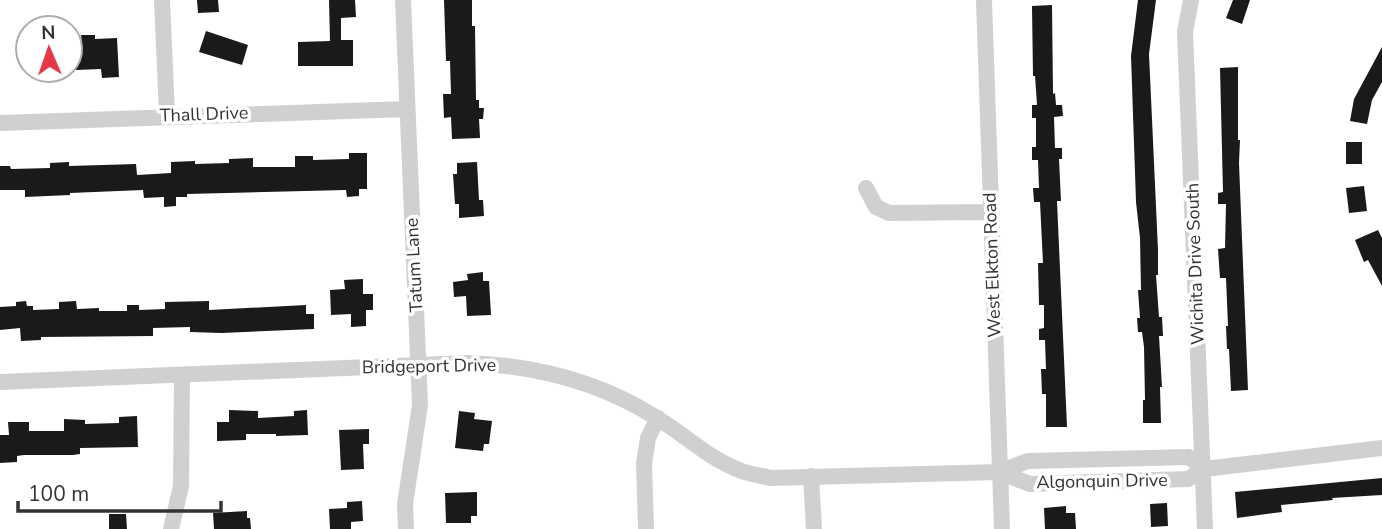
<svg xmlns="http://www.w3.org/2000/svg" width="1382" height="529" viewBox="0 0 1382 529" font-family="'Nunito Sans',sans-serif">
<rect width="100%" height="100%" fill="#fff"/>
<path fill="#1a1a1a" d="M197 0H218L219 12 198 13Z
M329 0H355L356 17 341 18V40H353V66H298V42L330 41Z
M444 0H472V26H475L476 100H479V108H484L483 119H479L480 138 452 139 451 117 444 118 443 94H451L450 61H446Z
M1138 0H1156L1149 54 1158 250V275H1156L1159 317H1162L1163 336H1159L1162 387H1160L1161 423H1143V400H1145L1144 347 1142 332H1138L1137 318H1140L1138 290H1141L1140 238 1136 202 1131 56Z
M1233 0H1250L1242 24 1226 18Z
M1052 5 1053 94 1055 93 1056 105H1062L1063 116 1054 117 1055 148H1062V159H1059L1061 201H1057L1067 427H1046V394H1042L1041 369H1046L1045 340H1039V329L1044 328V305H1039L1038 263H1043L1040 202H1034L1033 188H1039L1038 160H1032V147H1036V118H1032V105H1037L1035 76H1033L1032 6Z
M206 31 248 45 242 65 199 52Z
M81 35H95V39L117 38 119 77 102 78 101 69 76 70 75 43H82Z
M1382 47V82L1372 100 1367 124 1350 121 1354 99Z
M1238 67V140H1240L1239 163 1248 390 1231 391 1229 349H1227L1226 326H1228L1226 278H1220L1218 249 1225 248 1226 204H1218V193L1223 192 1220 68Z
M1346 142H1362V164H1346Z
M349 153H367V189H359V196L347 197 346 190 187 194V197H176V206L164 207V197L144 198 143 190 70 193V195L25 197V190H0V166H10L11 169 50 168V163L69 162V166L136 164 137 175 171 173V162L195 161V164L229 163V159L253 158V167H295V156H313V160L349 159Z
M477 162 479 200H483L484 216 459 218V204H455L453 174H457V163Z
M1364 186 1367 211 1349 213 1346 188Z
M1378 230 1382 238V286L1368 260 1364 262 1355 240Z
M483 272V281H489L491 315 467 316 466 296 454 297 453 282 468 280 467 274Z
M363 279V294H373V310H366V326L351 327V314L331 315 330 290 345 289 344 280Z
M26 301 27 306H33V310L59 309V302L76 301 77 309 99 308V311H127V305H139V310L165 309V302L209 301V310L306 305V314H314V329L222 333 190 332V327L153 328V336L41 337V340L21 341 20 328 0 330V307L16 306V302Z
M229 410 258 411V418L294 416V411L307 410 308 435 276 436V434H246V440L217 441V422H229Z
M459 411 475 413 474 419 492 421 489 444H484L483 451 455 448Z
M137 416 138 447 80 448V454L73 455H24L17 456V462L0 463V435H9L8 422H29V431H64V419L85 420V424L119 423V417Z
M369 429V444H363L364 469 341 470 339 430Z
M1382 478V495L1332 498 1333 500 1281 505 1282 512 1237 518 1235 492Z
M477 492V516H471V523H446L445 493Z
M362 501 363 521 351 522V529H330L329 509 347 508V502Z
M1167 503 1168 526 1151 527 1150 504Z
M1066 506V513H1075L1076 529H1045L1044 508Z
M247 511V518H250L251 529H214L213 513Z
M109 514H126L127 529H109Z"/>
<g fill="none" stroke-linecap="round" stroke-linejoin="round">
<path stroke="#d0d0d0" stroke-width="16" d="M162 0 167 115
M403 0 420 405 405 504 406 529
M984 0 1002 529
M1191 0 1185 32 1205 529
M0 123 407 109
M866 188 876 207 889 213 990 212
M0 382 467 363C534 365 600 382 657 418 685 435 708 458 739 470 748 474 760 475 770 478L999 472 1028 461 1189 457 1204 469
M999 472 1030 484 1188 479 1204 469 1382 448
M811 476 814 529
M171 529 181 486 182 376
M646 529 644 464 648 438 658 418"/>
</g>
<g text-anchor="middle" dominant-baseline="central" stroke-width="7" stroke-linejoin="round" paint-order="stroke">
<g font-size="18" fill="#333" stroke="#fff">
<text transform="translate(204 114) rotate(-2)">Thall Drive</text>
<text transform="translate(1195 264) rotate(-92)">Wichita Drive South</text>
<text transform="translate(414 265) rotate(-93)">Tatum Lane</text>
<text transform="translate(992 265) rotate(-92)">West Elkton Road</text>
<text transform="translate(429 366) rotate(-1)">Bridgeport Drive</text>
<text transform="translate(1102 481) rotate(-1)">Algonquin Drive</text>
</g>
</g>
<g transform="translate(49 49) rotate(358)"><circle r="33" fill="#ffffff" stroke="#adadad" stroke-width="2"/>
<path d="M0-5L12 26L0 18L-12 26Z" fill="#e63946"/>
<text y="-10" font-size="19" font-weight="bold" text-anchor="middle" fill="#333333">N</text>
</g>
<path d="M18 501v10h203v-10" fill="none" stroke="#333333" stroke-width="3.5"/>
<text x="28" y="501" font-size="21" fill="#333333" stroke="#ffffff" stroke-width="5" paint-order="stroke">100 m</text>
</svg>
